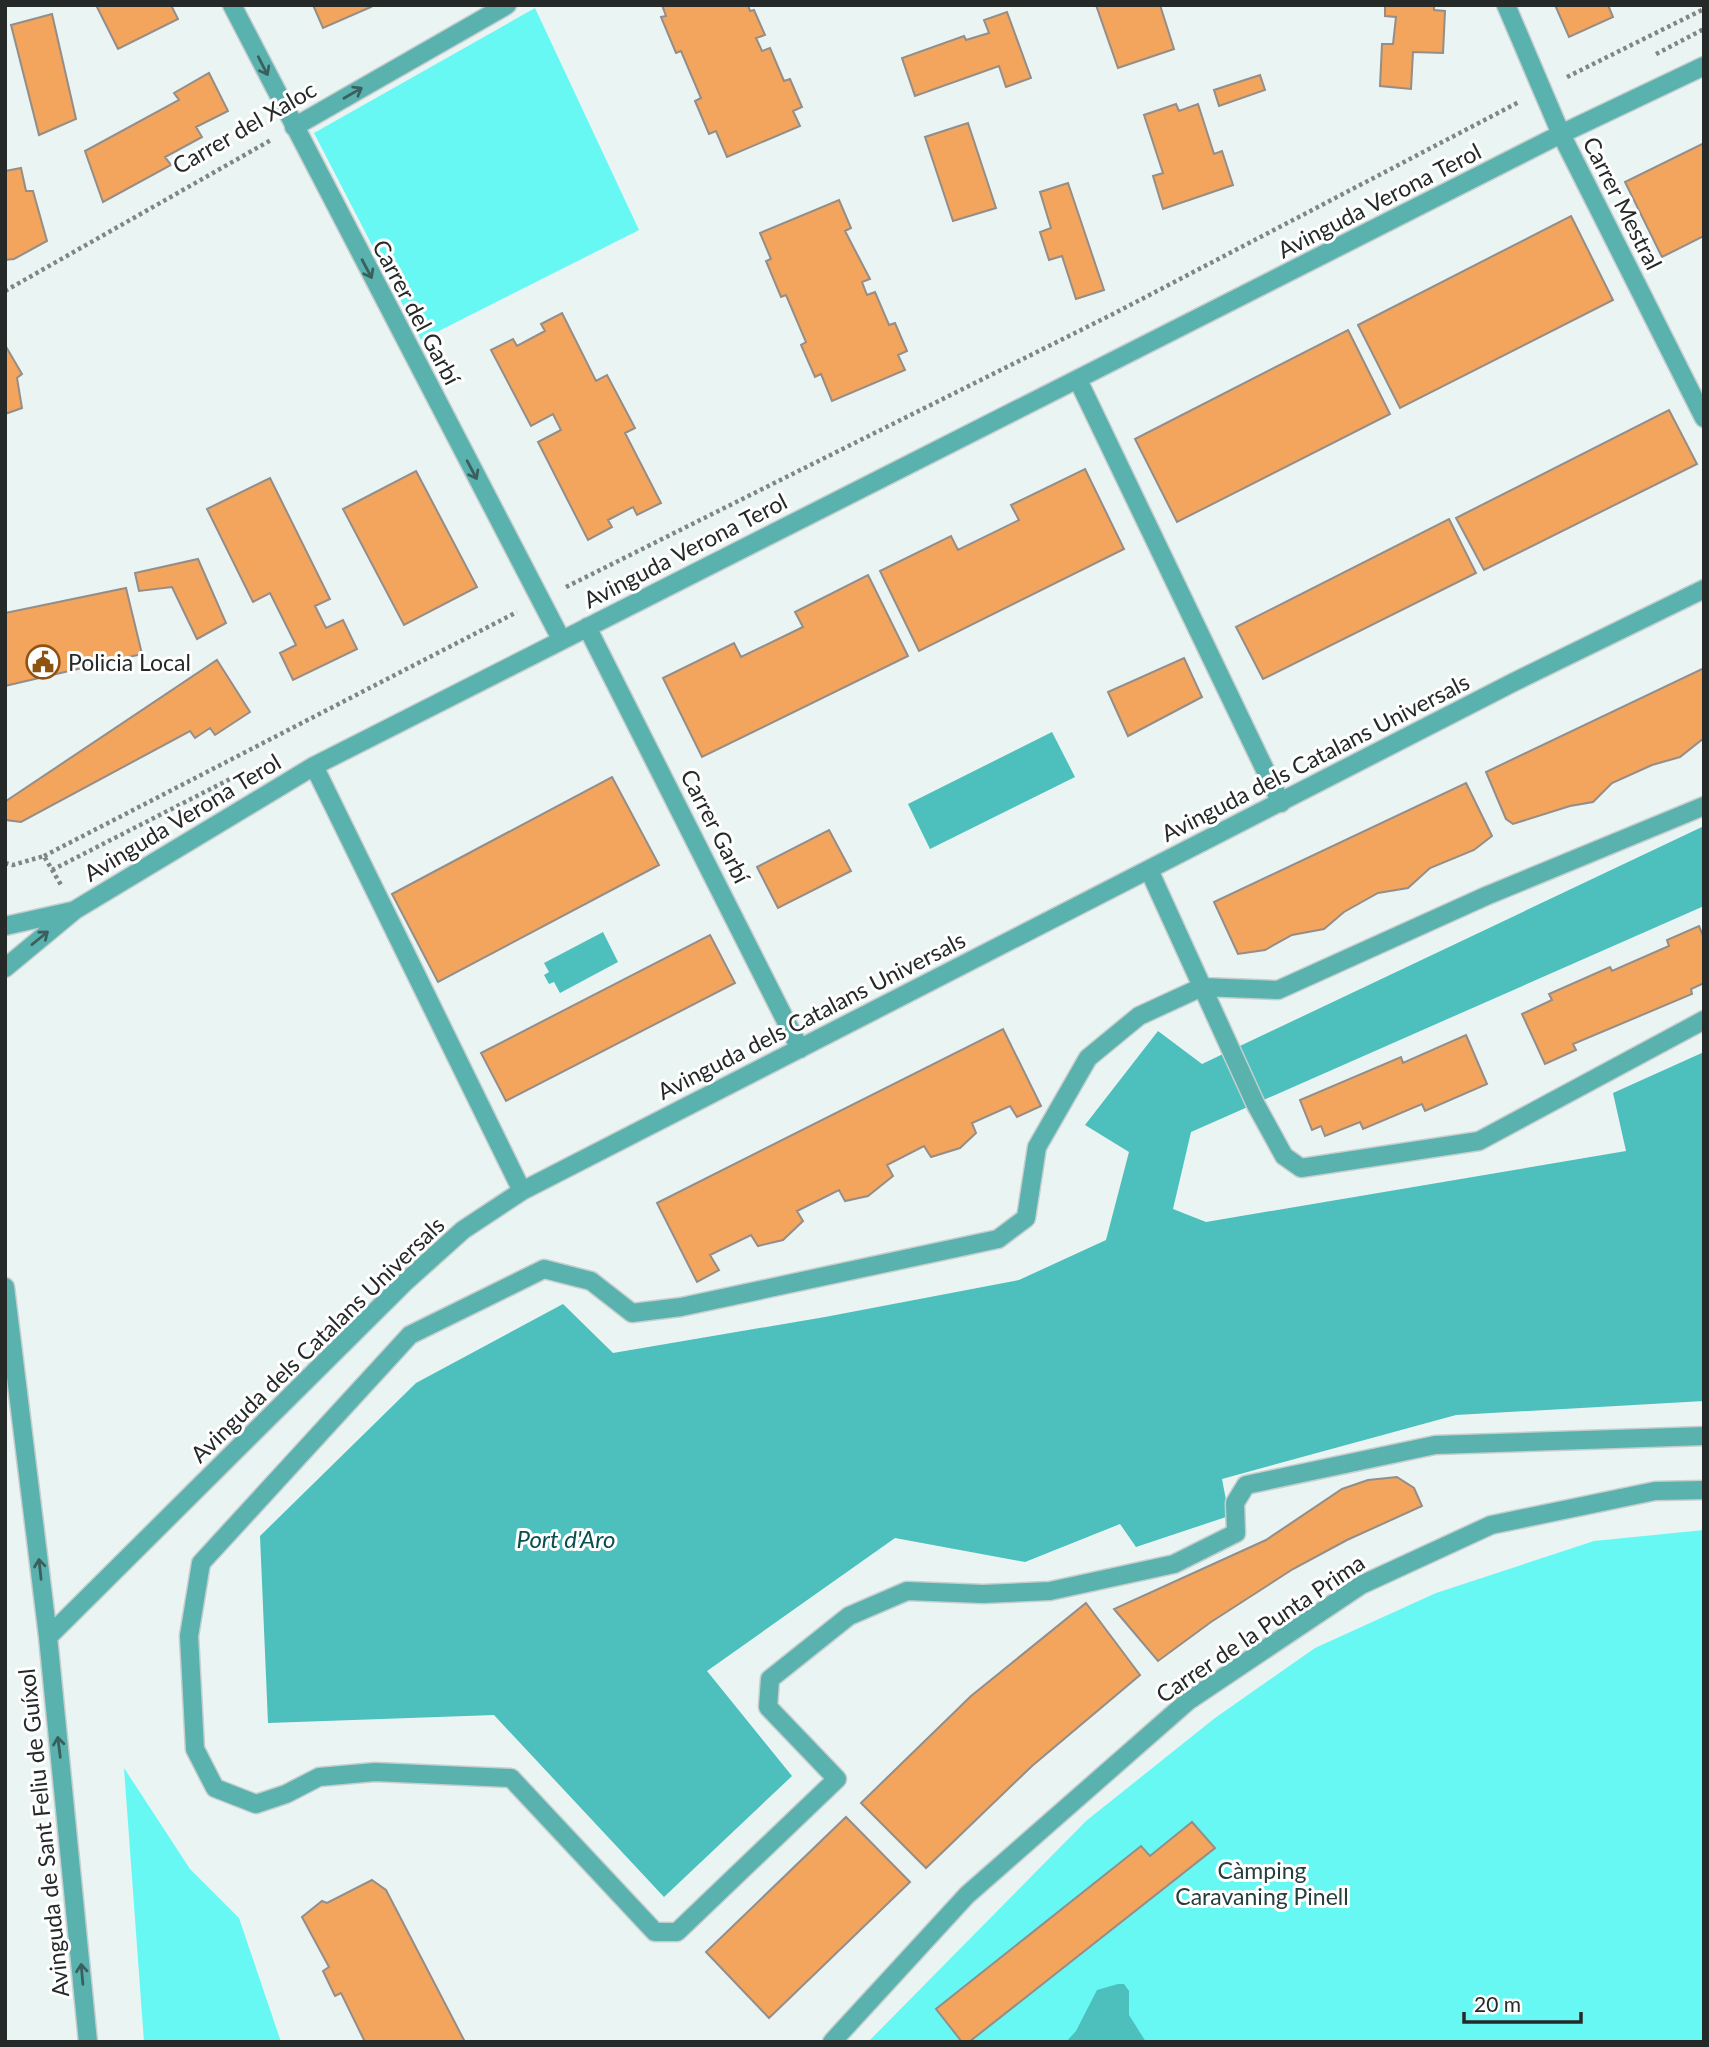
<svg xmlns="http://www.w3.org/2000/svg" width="1709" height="2047" viewBox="0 0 1709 2047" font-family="Lato,sans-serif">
<rect width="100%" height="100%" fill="#e9f4f3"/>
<path fill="#67f8f4" d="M535 8 639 230 421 340 314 133Z
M1704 1530V2042H868L1086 1821 1215 1718 1315 1648 1436 1593 1594 1541Z
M124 1768 190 1869 239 1918 281 2042H144Z"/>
<path fill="#4dbfbc" d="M1052 732 1075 777 930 849 908 804Z
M1704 826V906L1191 1132 1173 1209 1206 1222 1626 1151 1613 1093 1704 1052V1401L1456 1415 1222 1479 1229 1516 1136 1547 1120 1524 1025 1562 895 1538 707 1671 792 1776 664 1897 494 1715 268 1723 260 1536 416 1383 563 1304 613 1353 825 1317 1019 1280 1106 1240 1129 1152 1085 1125 1158 1031 1202 1064Z
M603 932 618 962 560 993 554 982 549 984 544 975 549 972 544 963Z
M1118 1984H1124L1129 1991V2015L1146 2042H1066L1076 2031 1097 1990Z"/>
<path fill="#f3a45d" stroke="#948d88" stroke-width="2" d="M96 5H171L178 19 118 49Z
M313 5H370L371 7 323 28Z
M662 5H748L750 11 754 10 765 35 756 38 762 51 770 48 784 81 790 79 802 107 793 111 800 126 727 157 716 131 709 134 695 101 701 98 681 51 676 53 661 17 666 16Z
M1096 5H1160L1174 49 1118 68Z
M1385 5H1434V10L1445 11 1443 53 1413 52 1411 89 1380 86 1382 44H1393L1396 17 1385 16Z
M1555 5H1608L1613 17 1569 37Z
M1007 12 1031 78 1006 87 999 66 915 96 902 58 964 36 966 40 989 33 984 20Z
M52 14 76 119 39 135 11 25Z
M209 73 228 111 196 127 202 137 165 157 171 165 103 202 85 151 179 100 174 93Z
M1260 75 1265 90 1219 106 1214 90Z
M1176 104 1179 111 1198 104 1214 154 1222 151 1233 185 1163 209 1153 176 1163 173 1144 115Z
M968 123 996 208 953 221 925 137Z
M1704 143V236L1662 257 1625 182Z
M21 168 26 191H33L47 241 14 259 5 260V171Z
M1068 183 1104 290 1076 299 1062 256 1049 260 1040 232 1051 228 1040 192Z
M839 200 851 228 845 231 870 279 862 282 867 295 875 292 889 325 895 323 907 351 898 355 905 370 832 401 821 374 815 377 801 345 806 342 786 295 781 297 766 261 771 259 760 233Z
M1571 216 1613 300 1400 408 1358 325Z
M562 313 596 381 607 375 635 428 625 433 661 503 637 515 633 507 608 520 612 527 588 540 538 442 561 430 553 414 531 426 491 350 513 339 517 346 545 331 541 324Z
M1348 330 1390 414 1177 522 1135 439Z
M5 345 22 374 17 378 22 408 5 414Z
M1669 410 1697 464 1484 570 1456 518Z
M1085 469 1124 549 919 651 880 571 951 536 958 550 1019 520 1011 505Z
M416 471 477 587 404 625 343 509Z
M270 478 330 599 315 606 326 628 343 620 357 649 293 680 280 653 296 645 270 593 253 602 207 509Z
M1449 519 1476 573 1263 679 1236 627Z
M198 559 226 623 197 639 172 587 139 591 135 573Z
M868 575 908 656 702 757 663 678 734 643 741 657 803 627 795 612Z
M126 588 142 654 5 686V613Z
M1184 658 1202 697 1128 736 1108 692Z
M217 660 250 712 215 735 210 728 195 738 190 731 21 822 6 820V801Z
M1704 668V738L1680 757 1652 765 1612 783 1593 802 1570 806 1513 824 1506 819 1486 772Z
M612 777 659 865 438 982 392 894Z
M1466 783 1492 836 1474 850 1430 868 1408 888 1378 893 1344 912 1324 929 1292 935 1265 950 1238 954 1214 902Z
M829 830 851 871 778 908 757 867Z
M1699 926 1704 938V983L1691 989 1692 994 1573 1044 1576 1050 1545 1064 1522 1014 1552 1000 1549 994 1610 967 1612 971 1669 946 1667 940Z
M710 935 735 983 506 1101 481 1053Z
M1003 1029 1041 1106 1017 1117 1010 1106 972 1123 976 1133 960 1148 931 1157 924 1146 887 1165 893 1176 868 1196 845 1201 839 1190 797 1211 803 1221 783 1240 758 1246 751 1235 710 1255 719 1270 697 1282 657 1203Z
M1466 1035 1487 1084 1425 1111 1422 1104 1363 1129 1360 1122 1325 1136 1321 1126 1312 1130 1300 1100 1401 1057 1403 1063Z
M1397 1477 1414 1488 1422 1506 1347 1540 1293 1569 1211 1622 1158 1661 1114 1609 1266 1540 1342 1489 1368 1480Z
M1086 1603 1140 1675 1032 1766 926 1868 861 1803 971 1696Z
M846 1817 910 1882 769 2018 706 1952Z
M1192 1822 1215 1848 969 2042H962L936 2009 1141 1846 1150 1856Z
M372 1880 386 1890 465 2042H365L341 1993 335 1996 323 1971 329 1967 302 1917 322 1901 327 1903Z"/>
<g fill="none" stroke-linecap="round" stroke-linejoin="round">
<defs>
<path id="service" d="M1704 806 1486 896 1278 990 1202 987 1139 1016 1088 1058 1037 1147 1026 1218 998 1239 681 1307 632 1313 591 1281 544 1269 410 1335 201 1563 189 1636 195 1749 215 1788 256 1804 286 1794 319 1777 375 1772 511 1778 655 1932H677L837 1779 768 1707 770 1679 849 1616 907 1591 983 1594 1050 1591 1174 1564 1236 1533 1235 1503 1246 1485 1435 1445 1704 1436
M1149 870 1256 1105 1284 1156 1301 1168 1479 1141 1704 1020"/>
<path id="pedestrian" d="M1078 380 1281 803"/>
<path id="minor" d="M232 5 561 639
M1506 5 1561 134 1704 418
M294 127 507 5
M587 627 800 1049
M314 766 522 1191
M5 926 72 911
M5 968 75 910 314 766 1561 134 1704 66
M5 1287 48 1637 88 2042
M48 1637 404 1283 463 1230 522 1191 1514 682 1704 589
M832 2042 967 1895 1188 1701 1361 1585 1491 1525 1655 1491 1704 1490"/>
</defs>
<use href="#service" stroke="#c6cfce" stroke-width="21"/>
<use href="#pedestrian" stroke="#c6cfce" stroke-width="21"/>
<use href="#minor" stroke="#c6cfce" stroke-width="21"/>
<path stroke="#7f8685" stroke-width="4.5" stroke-dasharray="3.5 3.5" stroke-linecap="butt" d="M1656 54 1704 29
M1567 77 1704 9
M5 291 271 140
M566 587 1113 314 1519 102
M44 856 517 612
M5 863 13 865 44 856 61 885
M52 870 238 775"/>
<use href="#service" stroke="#5ab2af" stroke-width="18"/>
<use href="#pedestrian" stroke="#5ab2af" stroke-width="18"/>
<use href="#minor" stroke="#5ab2af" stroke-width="18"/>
</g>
<defs><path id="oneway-shaft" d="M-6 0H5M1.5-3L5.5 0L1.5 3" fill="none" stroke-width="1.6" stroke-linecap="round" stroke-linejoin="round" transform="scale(1.75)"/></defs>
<g stroke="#3a605e">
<use href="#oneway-shaft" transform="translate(263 66) rotate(63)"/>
<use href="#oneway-shaft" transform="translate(353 93) rotate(-30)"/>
<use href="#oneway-shaft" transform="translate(367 269) rotate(62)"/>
<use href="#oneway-shaft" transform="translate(472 470) rotate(62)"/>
<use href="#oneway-shaft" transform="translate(40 938) rotate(-39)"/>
<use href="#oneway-shaft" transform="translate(40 1569) rotate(-96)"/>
<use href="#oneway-shaft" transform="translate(59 1747) rotate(-97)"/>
<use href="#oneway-shaft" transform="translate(82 1974) rotate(-95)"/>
</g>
<defs>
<symbol id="civic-ring" viewBox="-11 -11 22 22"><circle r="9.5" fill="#fff" stroke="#8e5211" stroke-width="1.5"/><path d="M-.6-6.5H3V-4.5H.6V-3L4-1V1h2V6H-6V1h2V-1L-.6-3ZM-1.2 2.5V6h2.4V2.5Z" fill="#8e5211"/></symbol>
</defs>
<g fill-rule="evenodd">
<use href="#civic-ring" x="24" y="643" width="38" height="38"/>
</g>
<g text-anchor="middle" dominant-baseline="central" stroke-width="6" stroke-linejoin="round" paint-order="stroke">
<g font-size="23" fill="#252928" stroke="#fff">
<text transform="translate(244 127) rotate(-30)">Carrer del Xaloc</text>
<text transform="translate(1379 200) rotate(-27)">Avinguda Verona Terol</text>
<text transform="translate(1623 203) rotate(63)">Carrer Mestral</text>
<text transform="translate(417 312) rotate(62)">Carrer del Garbí</text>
<text transform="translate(685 550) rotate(-27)">Avinguda Verona Terol</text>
<text transform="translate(1315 757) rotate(-27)">Avinguda dels Catalans Universals</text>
<text transform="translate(182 817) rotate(-31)">Avinguda Verona Terol</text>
<text transform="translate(716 826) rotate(63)">Carrer Garbí</text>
<text transform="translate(811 1015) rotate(-27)">Avinguda dels Catalans Universals</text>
<text transform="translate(317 1339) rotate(-44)">Avinguda dels Catalans Universals</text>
<text transform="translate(1260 1628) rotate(-34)">Carrer de la Punta Prima</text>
<text transform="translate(43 1833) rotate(-96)">Avinguda de Sant Feliu de Guíxol</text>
</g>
<g font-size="23" fill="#252928" stroke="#fff" text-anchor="start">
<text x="68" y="662">Policia Local</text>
</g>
<g font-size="23" fill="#253e3e" stroke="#fff">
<text x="1262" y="1870">Càmping<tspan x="1262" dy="26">Caravaning Pinell</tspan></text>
</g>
<g font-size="24" font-style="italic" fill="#094f4e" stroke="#fff">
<text x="566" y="1538">Port d'Aro</text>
</g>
</g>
<rect width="1709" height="2047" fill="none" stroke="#252928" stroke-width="14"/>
<path d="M1464 2012v10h117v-10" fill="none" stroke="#252928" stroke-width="3.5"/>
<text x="1474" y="2012" font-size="21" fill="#252928" stroke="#ffffff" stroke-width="5" paint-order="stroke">20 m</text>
</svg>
